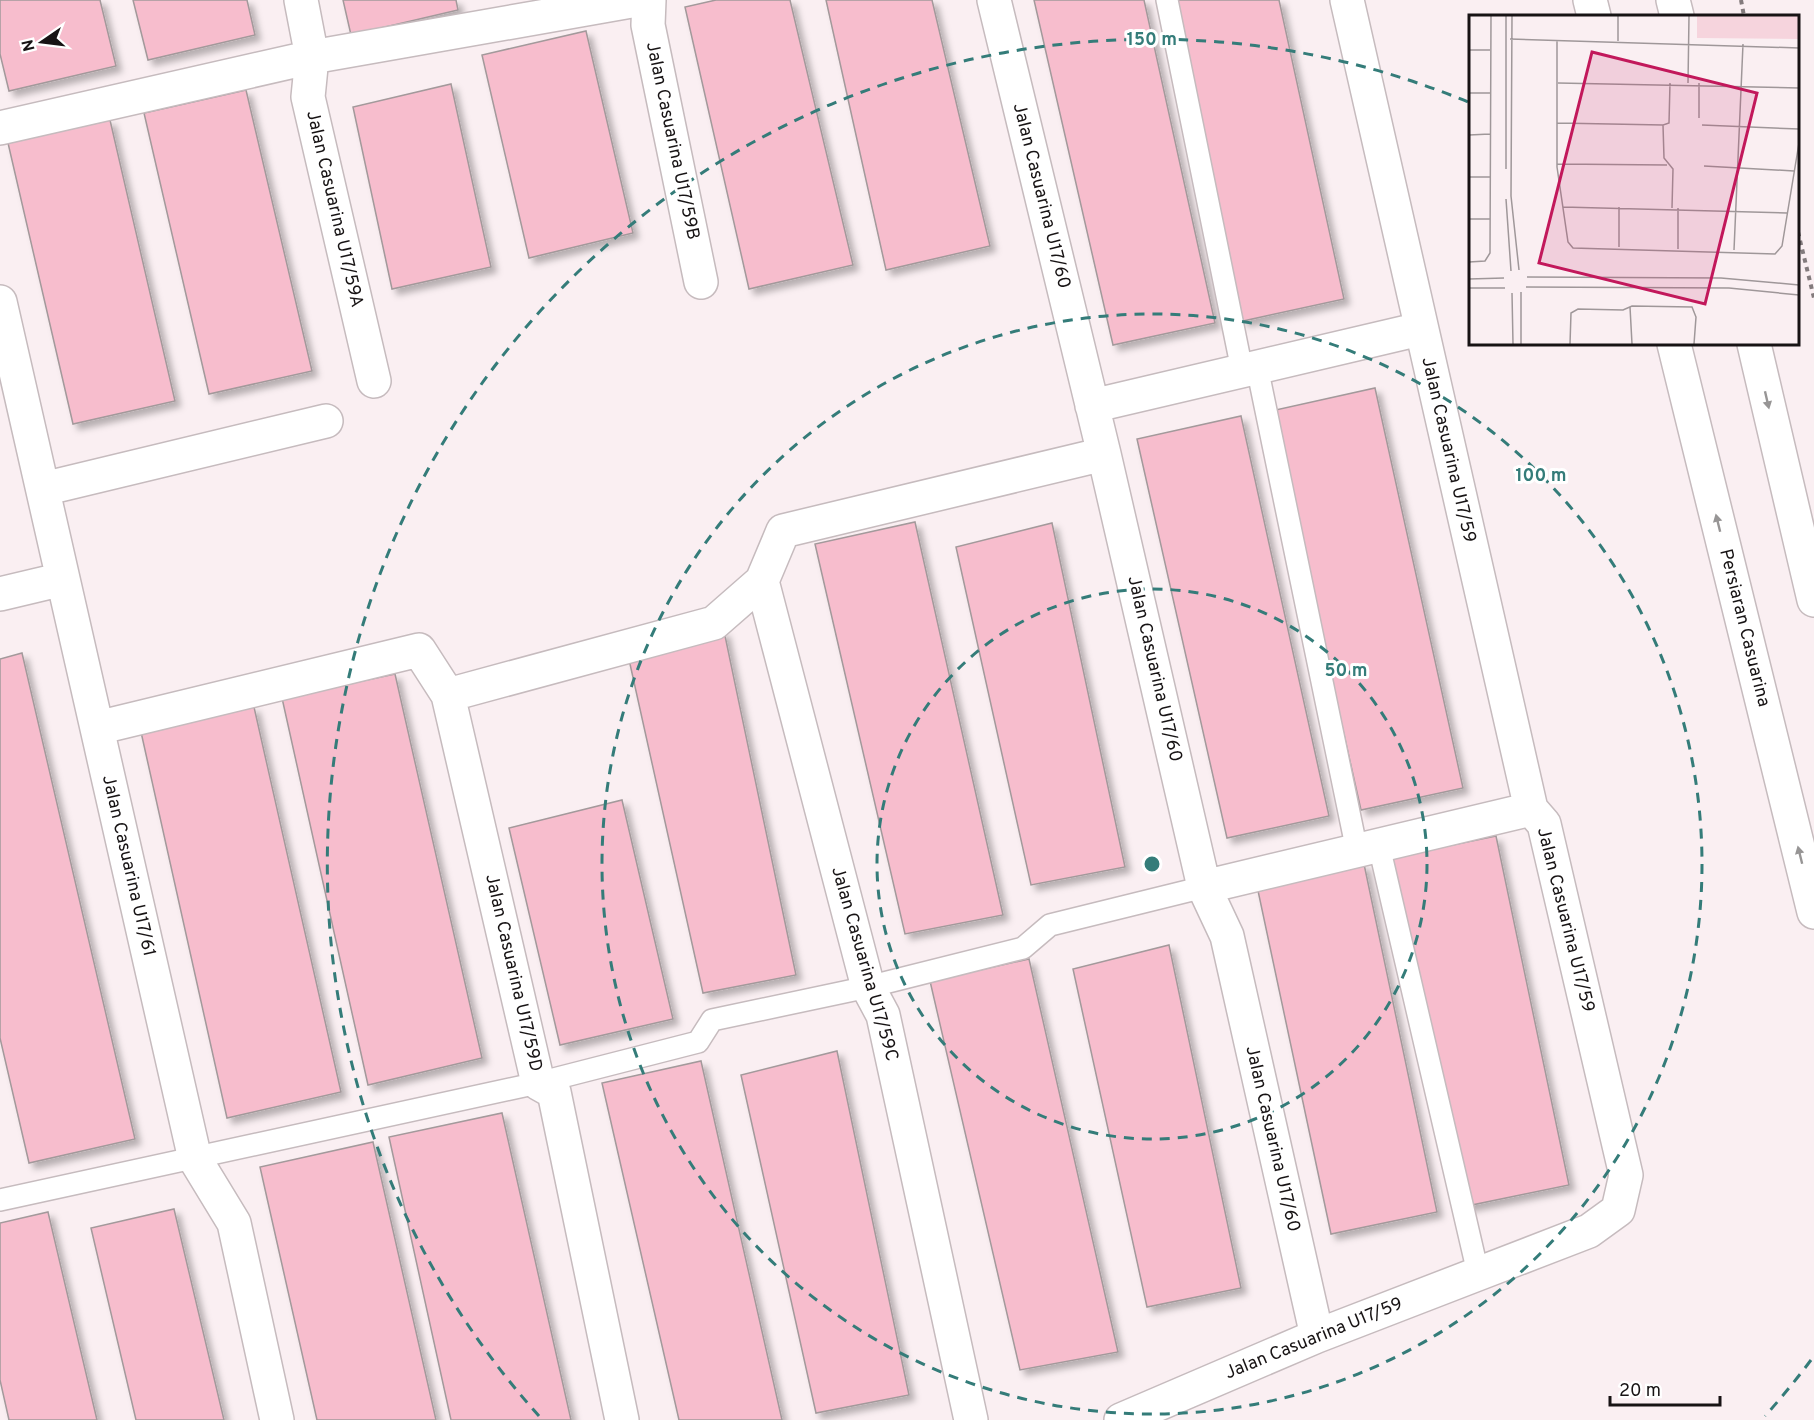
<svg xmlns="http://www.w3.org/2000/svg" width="1814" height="1420" viewBox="0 0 1814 1420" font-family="Overpass,sans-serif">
<defs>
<filter id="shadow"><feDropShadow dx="5.5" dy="5.5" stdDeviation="3" flood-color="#0004"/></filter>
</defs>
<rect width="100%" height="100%" fill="#faeff2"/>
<path fill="#f7bdcd" stroke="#a3999b" stroke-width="1.5" filter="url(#shadow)" d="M0 0H100L116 66 9 91 0 54Z
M133 0H247L255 35 148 60Z
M343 0H456L458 10 351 35Z
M716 0H790L853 265 749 289 685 7Z
M826 0H932L990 246 886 270Z
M1034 0H1144L1215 323 1113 345Z
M1170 0H1279L1344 299 1243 321Z
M586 31 633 233 529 258 482 55Z
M451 84 491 267 392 289 353 107Z
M246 90 312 371 209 394 144 113Z
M110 120 175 401 73 424 8 143Z
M1375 388 1463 788 1361 810 1271 411Z
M1241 416 1329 816 1227 838 1137 439Z
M915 522 1003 915 905 934 815 544Z
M1052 523 1125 867 1031 885 956 547Z
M724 631 796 975 703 993 628 655Z
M22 653 135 1139 29 1163 0 1038V659Z
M395 674 482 1058 368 1085 282 698Z
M254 707 341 1092 227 1118 141 732Z
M622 800 673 1019 560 1045 509 828Z
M1496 836 1569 1185 1462 1207 1389 858Z
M1364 864 1437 1212 1331 1234 1257 886Z
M1169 945 1241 1288 1147 1307 1073 969Z
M1029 959 1118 1352 1020 1370 930 981Z
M837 1051 909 1395 816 1413 741 1075Z
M701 1061 782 1420H679L602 1083Z
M502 1113 571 1420H451L389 1137Z
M373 1142 436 1420H317L260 1167Z
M174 1209 224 1420H136L91 1228Z
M48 1212 97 1420H9L0 1380V1223Z"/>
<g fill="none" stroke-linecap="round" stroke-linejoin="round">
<defs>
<path id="service" d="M1167 0 1242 370
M1257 367 1357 851
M1379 846 1478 1273
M0 1200 538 1083 698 1042 712 1020 868 987 1023 948 1050 925 1204 887"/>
<path id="minor" d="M301 0 312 57 308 97 374 381
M649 0 648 25 701 282
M994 0 1104 454 1204 887 1227 936 1317 1336
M0 128 312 57 637 0
M0 302 195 1159 234 1223 277 1420
M1092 406 1420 329
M43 489 326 421
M762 581 868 987 883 1015 971 1420
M0 594 63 579
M448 695 538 1083 554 1092 622 1420
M97 728 419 650 448 695 714 623 762 581 783 531 1104 454
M1204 887 1531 809
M1121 1420 1317 1336 1589 1231 1618 1210 1626 1175 1544 824 1531 809 1347 0"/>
<path id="tertiary" d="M1590 0 1594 16
M1673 0 1677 16
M1674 344 1814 912
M1754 344 1814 600"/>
</defs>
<use href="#service" stroke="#c6bbbe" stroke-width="24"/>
<use href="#minor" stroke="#c6bbbe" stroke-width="36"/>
<use href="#tertiary" stroke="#c6bbbe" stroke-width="36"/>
<path stroke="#837b7d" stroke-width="4" stroke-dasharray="4.5 4.5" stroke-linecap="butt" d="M1741 0 1744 16
M1798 232 1814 298"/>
<use href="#service" stroke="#fff" stroke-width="21"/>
<use href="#minor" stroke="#fff" stroke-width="33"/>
<use href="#tertiary" stroke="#fff" stroke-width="33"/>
</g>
<defs><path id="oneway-solid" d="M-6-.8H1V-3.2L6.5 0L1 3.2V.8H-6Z" transform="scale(1.5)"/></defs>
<g fill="#979595">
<use href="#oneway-solid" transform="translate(1767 400) rotate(77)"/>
<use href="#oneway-solid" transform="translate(1718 523) rotate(-104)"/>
<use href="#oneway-solid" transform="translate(1800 855) rotate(-104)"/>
</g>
<g fill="none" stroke="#347c79" stroke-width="3" stroke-dasharray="10 8">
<circle cx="1152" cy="864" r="275"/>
<circle cx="1152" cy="864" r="550"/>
<path d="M1811 1360A825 825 0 0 1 1765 1416M539 1416A825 825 0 0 1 1468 102"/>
</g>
<g text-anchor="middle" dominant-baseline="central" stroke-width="6" stroke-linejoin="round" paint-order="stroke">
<g font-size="18" fill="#171314" stroke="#fff">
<text transform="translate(672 141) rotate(78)">Jalan Casuarina U17/59B</text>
<text transform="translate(1041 196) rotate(76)">Jalan Casuarina U17/60</text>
<text transform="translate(334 209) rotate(77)">Jalan Casuarina U17/59A</text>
<text transform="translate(1448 450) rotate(77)">Jalan Casuarina U17/59</text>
<text transform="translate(1744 628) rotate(76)">Persiaran Casuarina</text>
<text transform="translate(1154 669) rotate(77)">Jalan Casuarina U17/60</text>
<text transform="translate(128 866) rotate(77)">Jalan Casuarina U17/61</text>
<text transform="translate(1565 920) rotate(76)">Jalan Casuarina U17/59</text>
<text transform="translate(864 964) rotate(74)">Jalan Casuarina U17/59C</text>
<text transform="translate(513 973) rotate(77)">Jalan Casuarina U17/59D</text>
<text transform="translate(1272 1139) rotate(77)">Jalan Casuarina U17/60</text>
<text transform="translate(1314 1339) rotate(-22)">Jalan Casuarina U17/59</text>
</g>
</g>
<g transform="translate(1469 15)">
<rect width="330" height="330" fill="#faeff2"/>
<path d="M228 1H330V24L228 23Z" fill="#f6d4dd"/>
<path fill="none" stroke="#9f9799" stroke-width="1.5" d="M37 1V154M43 1 42 181 50 255M41 24 330 33M88 25V152L99 227 104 233 306 239 313 231 330 128M149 26V1M0 35H21M89 68 330 73M201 68 200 108 194 110 195 143 204 154 203 193M219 68 220 1M0 78H21M230 103V68M88 108 194 110M233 110 330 114M0 120 21 119M88 149 198 150M235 151 325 156M0 162H21M37 184 42 256M94 192 318 198M0 204H21M150 232V192M209 234V193M265 235 274 29M0 247 16 246 21 238 22 1M58 262 252 263 330 270M0 264 35 263M57 272 260 273 330 280M0 273H36M52 277V329M43 278 44 329M161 292 163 329M101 329 102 298 109 294 154 295 163 291 223 292 227 302 225 329"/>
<path fill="#c2185b" fill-opacity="0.15" stroke="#c2185b" stroke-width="3" d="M123 37 288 78 236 289 70 248Z"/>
<rect width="330" height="330" fill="none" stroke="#171314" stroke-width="3"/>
</g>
<circle cx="1152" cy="864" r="9" fill="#347c79" stroke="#fff" stroke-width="3"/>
<g font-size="18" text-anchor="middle" font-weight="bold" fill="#347c79" stroke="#fff" stroke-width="6" stroke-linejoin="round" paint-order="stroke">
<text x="1152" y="45">150 m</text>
<text x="1541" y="481">100 m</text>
<text x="1346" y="676">50 m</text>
</g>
<g transform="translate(42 42) rotate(256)" stroke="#ffffff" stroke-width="4.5" paint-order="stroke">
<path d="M0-4.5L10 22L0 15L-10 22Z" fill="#171314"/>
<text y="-9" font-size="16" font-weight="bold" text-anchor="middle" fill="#171314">N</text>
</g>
<path d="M1610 1396v9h110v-9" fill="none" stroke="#171314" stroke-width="3"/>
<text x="1619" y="1396" font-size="18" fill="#171314" stroke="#ffffff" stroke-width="4.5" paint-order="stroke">20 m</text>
</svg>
